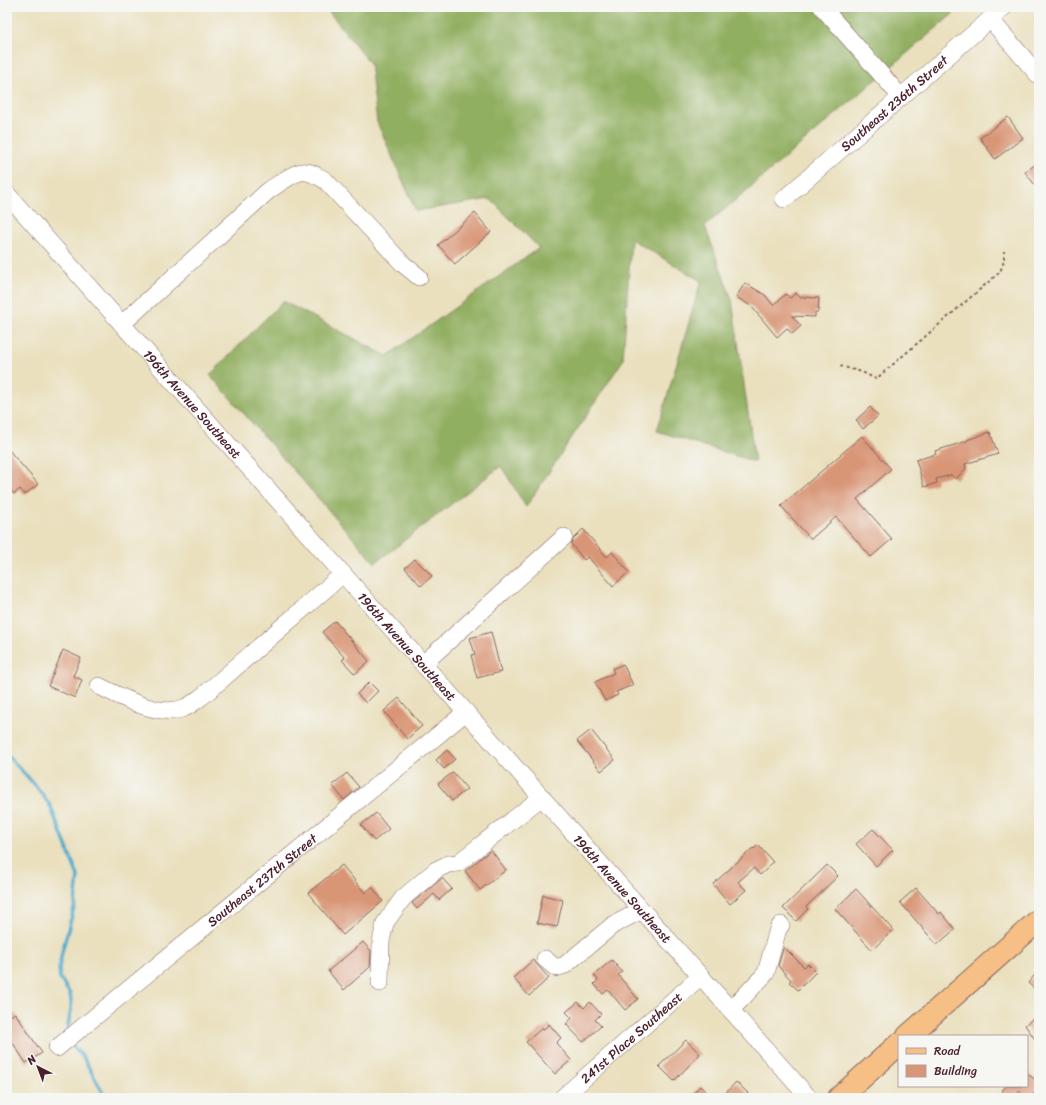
<svg xmlns="http://www.w3.org/2000/svg" width="1046" height="1105" viewBox="0 0 1046 1105" font-family="Sriracha,sans-serif">
<rect width="100%" height="100%" fill="#f6f6f2"/>
<filter id="ink" filterUnits="userSpaceOnUse"><feTurbulence type="fractalNoise" baseFrequency=".025" numOctaves="2"/><feDisplacementMap in="SourceGraphic" scale="8" xChannelSelector="R" yChannelSelector="G"/><feConvolveMatrix kernelMatrix="1 2 1 2 8 2 1 2 1" color-interpolation-filters="sRGB"/></filter>
<filter id="wash" filterUnits="userSpaceOnUse"><feTurbulence type="fractalNoise" baseFrequency=".012" numOctaves="4" result="noise"/><feDisplacementMap in="SourceGraphic" scale="16" xChannelSelector="R" yChannelSelector="G"/><feGaussianBlur stdDeviation="0.9" result="paint"/><feColorMatrix in="noise" values="0 0 0 0 0 0 0 0 0 0 0 0 0 0 0 0 0 1.4 0 .05"/><feComposite in="paint" operator="in"/></filter>
<g filter="url(#wash)">
<rect width="100%" height="100%" fill="#eae0be"/>
<path fill="#91af61" stroke="#6e6746" d="M325 7H961L705 226 732 300 755 462 657 431 701 281 631 239 623 360 526 507 501 466 375 563 210 375 283 301 387 356 539 248 490 199 416 211 377 122 370 63Z"/>
<g fill="none" stroke-linecap="round" stroke-linejoin="round">
<path stroke="#4da9cb" stroke-width="3.5" d="M7 755 36 786 50 805 78 876 75 904 62 952 59 968 60 978 70 994 71 1000V1010L67 1032
M71 1044 83 1057 106 1098"/>
</g>
<g id="blocks">
<path fill="#d99677" d="M1008 117 1023 138 995 159 980 138Z
M1039 162V190L1025 172Z
M475 213 491 232 455 264 438 245Z
M745 283 765 295 773 305 786 294 790 298 796 293 800 297 819 298 818 312H815V317L792 316 801 326 792 334 787 328 777 337 751 306 736 297Z
M870 407 878 416 863 429 856 420Z
M990 432 998 454 965 464 966 468 956 479 951 475 936 479 937 483 924 487 916 460 936 454 935 451 967 441V440Z
M862 436 891 469 857 499 892 539 871 557 836 517 811 539 781 506Z
M7 448 38 484 25 495 20 489 14 494 7 486Z
M583 529 607 557 612 552 629 572 613 586 588 557 584 560 571 544 574 538Z
M415 559 432 576 421 586 405 568Z
M335 621 369 661 355 674 342 660 345 658 322 632Z
M491 632 501 672 477 678 471 655 475 654 470 638Z
M63 650 81 658 73 676 82 680 75 698 48 686Z
M623 664 633 685 616 692 618 695 605 701 595 682 614 673 612 669Z
M369 682 378 691 366 703 357 694Z
M399 698 422 726 407 739 384 711Z
M591 730 615 760 601 771 577 741Z
M447 750 455 759 444 769 436 760Z
M453 772 467 789 452 801 438 784Z
M347 773 359 787 344 800 332 785Z
M376 813 389 829 374 841 361 825Z
M873 829 893 850 876 866 856 844Z
M758 845 773 862 769 865 770 866 760 875 754 868 738 882 746 890 730 904 713 884 753 848 754 849Z
M491 850 506 870 480 890 465 871Z
M342 865 365 893 372 887 383 901 343 935 308 893Z
M827 865 838 876 806 907 808 909 796 921 783 908Z
M442 878 452 889 439 900 434 894 417 909 412 903Z
M916 888 939 914 941 912 955 929 937 945 900 902Z
M856 889 893 930 872 950 835 909Z
M543 895 563 900 557 927 537 923Z
M363 942 371 951 370 967 344 990 328 971Z
M784 947 804 967 808 964 816 972 798 990 789 982 791 980 778 966 783 949Z
M533 960 549 978 529 996 513 978Z
M612 960 622 972 618 975 638 999 625 1010 608 990 603 994 594 984 598 980 594 975Z
M1039 970V993L1028 983Z
M578 1002 584 1008 590 1002 601 1014 595 1020 601 1026 583 1042 566 1024 572 1018 566 1012Z
M15 1013 42 1053 26 1063 7 1034V1018Z
M1039 1014V1045L1025 1025Z
M549 1024 561 1038 556 1043 571 1060 555 1074 526 1042 542 1028 543 1030Z
M686 1040 700 1054 674 1081 659 1066Z
M1027 1073 1039 1083V1087L1030 1098H1027L1019 1091 1014 1098H1010L1002 1091 1006 1086H1027Z
M736 1082 748 1093 743 1098H721Z
M700 1086 713 1098H689Z"/>
</g>
</g>
<g filter="url(#ink)">
<use href="#blocks" fill-opacity="0" stroke="#82635e" stroke-width="1"/>
<g fill="none" stroke-linecap="round" stroke-linejoin="round">
<defs>
<g id="minor">
<path d="M822 7 901 97"/>
<path d="M990 19 1039 76"/>
<path id="s1" d="M7 194 343 574 809 1098"/>
<path id="s2" d="M784 199 1004 7"/>
<path d="M122 324 268 191C277 185 291 174 301 172 309 170 318 177 325 180L403 264 419 277"/>
<path d="M423 664 564 537"/>
<path d="M99 686C121 697 159 718 184 708 192 705 198 699 205 694L343 574"/>
<path d="M545 959 556 968 565 965 613 925 642 910"/>
<path d="M380 983 381 942 385 923 403 898 436 870 448 864 458 863 542 797"/>
<path d="M731 1010 766 973 778 929 781 925"/>
<path id="s3" d="M57 1048 466 712"/>
<path id="s4" d="M562 1098 701 976"/>
</g>
<path id="major" d="M908 1036 1039 920
M839 1098 899 1044"/>
</defs>
<use href="#minor" stroke="#82635e" stroke-width="18"/>
<use href="#major" stroke="#82635e" stroke-width="24"/>
<path stroke="#82635e" stroke-width="2" stroke-dasharray="3 3" stroke-linecap="butt" d="M840 366 862 372 876 379 1000 272 1004 261V251"/>
<use href="#minor" stroke="#fff" stroke-width="17"/>
<use href="#major" stroke="#f5bf86" stroke-width="22"/>
</g>
</g>
<g text-anchor="middle" dominant-baseline="central" stroke-width="4" stroke-linejoin="round" paint-order="stroke">
<g font-size="13" fill="#4a1f2b" stroke="#f6f6f2">
<text stroke="none"><textPath href="#s2" startOffset="146">Southeast 236th Street</textPath></text>
<text stroke="none"><textPath href="#s1" startOffset="280">196th Avenue Southeast</textPath></text>
<text stroke="none"><textPath href="#s1" startOffset="604">196th Avenue Southeast</textPath></text>
<text stroke="none"><textPath href="#s3" startOffset="265">Southeast 237th Street</textPath></text>
<text stroke="none"><textPath href="#s1" startOffset="928">196th Avenue Southeast</textPath></text>
<text stroke="none"><textPath href="#s4" startOffset="92">241st Place Southeast</textPath></text>
</g>
</g>
<rect width="1046" height="1105" fill="none" stroke="#f6f6f2" stroke-width="24"/>
<rect x="898" y="1035" width="130" height="52" fill="#f6f6f2" stroke="#b1a0a2"/>
<rect x="906" y="1048" width="20" height="6" fill="#f5bf86" stroke="#b1a0a2"/>
<text x="934" y="1055" font-size="12" fill="#4a1f2b">Road</text>
<rect x="906" y="1065" width="20" height="12" fill="#d99677" stroke="#b1a0a2"/>
<text x="934" y="1075" font-size="12" fill="#4a1f2b">Building</text>
<g transform="translate(38 1067) rotate(318)" stroke="#f6f6f2" stroke-width="3" paint-order="stroke">
<path d="M0-3L7 15L0 10L-7 15Z" fill="#4a1f2b"/>
<text y="-6" font-size="11" font-weight="bold" text-anchor="middle" fill="#4a1f2b">N</text>
</g>
</svg>
